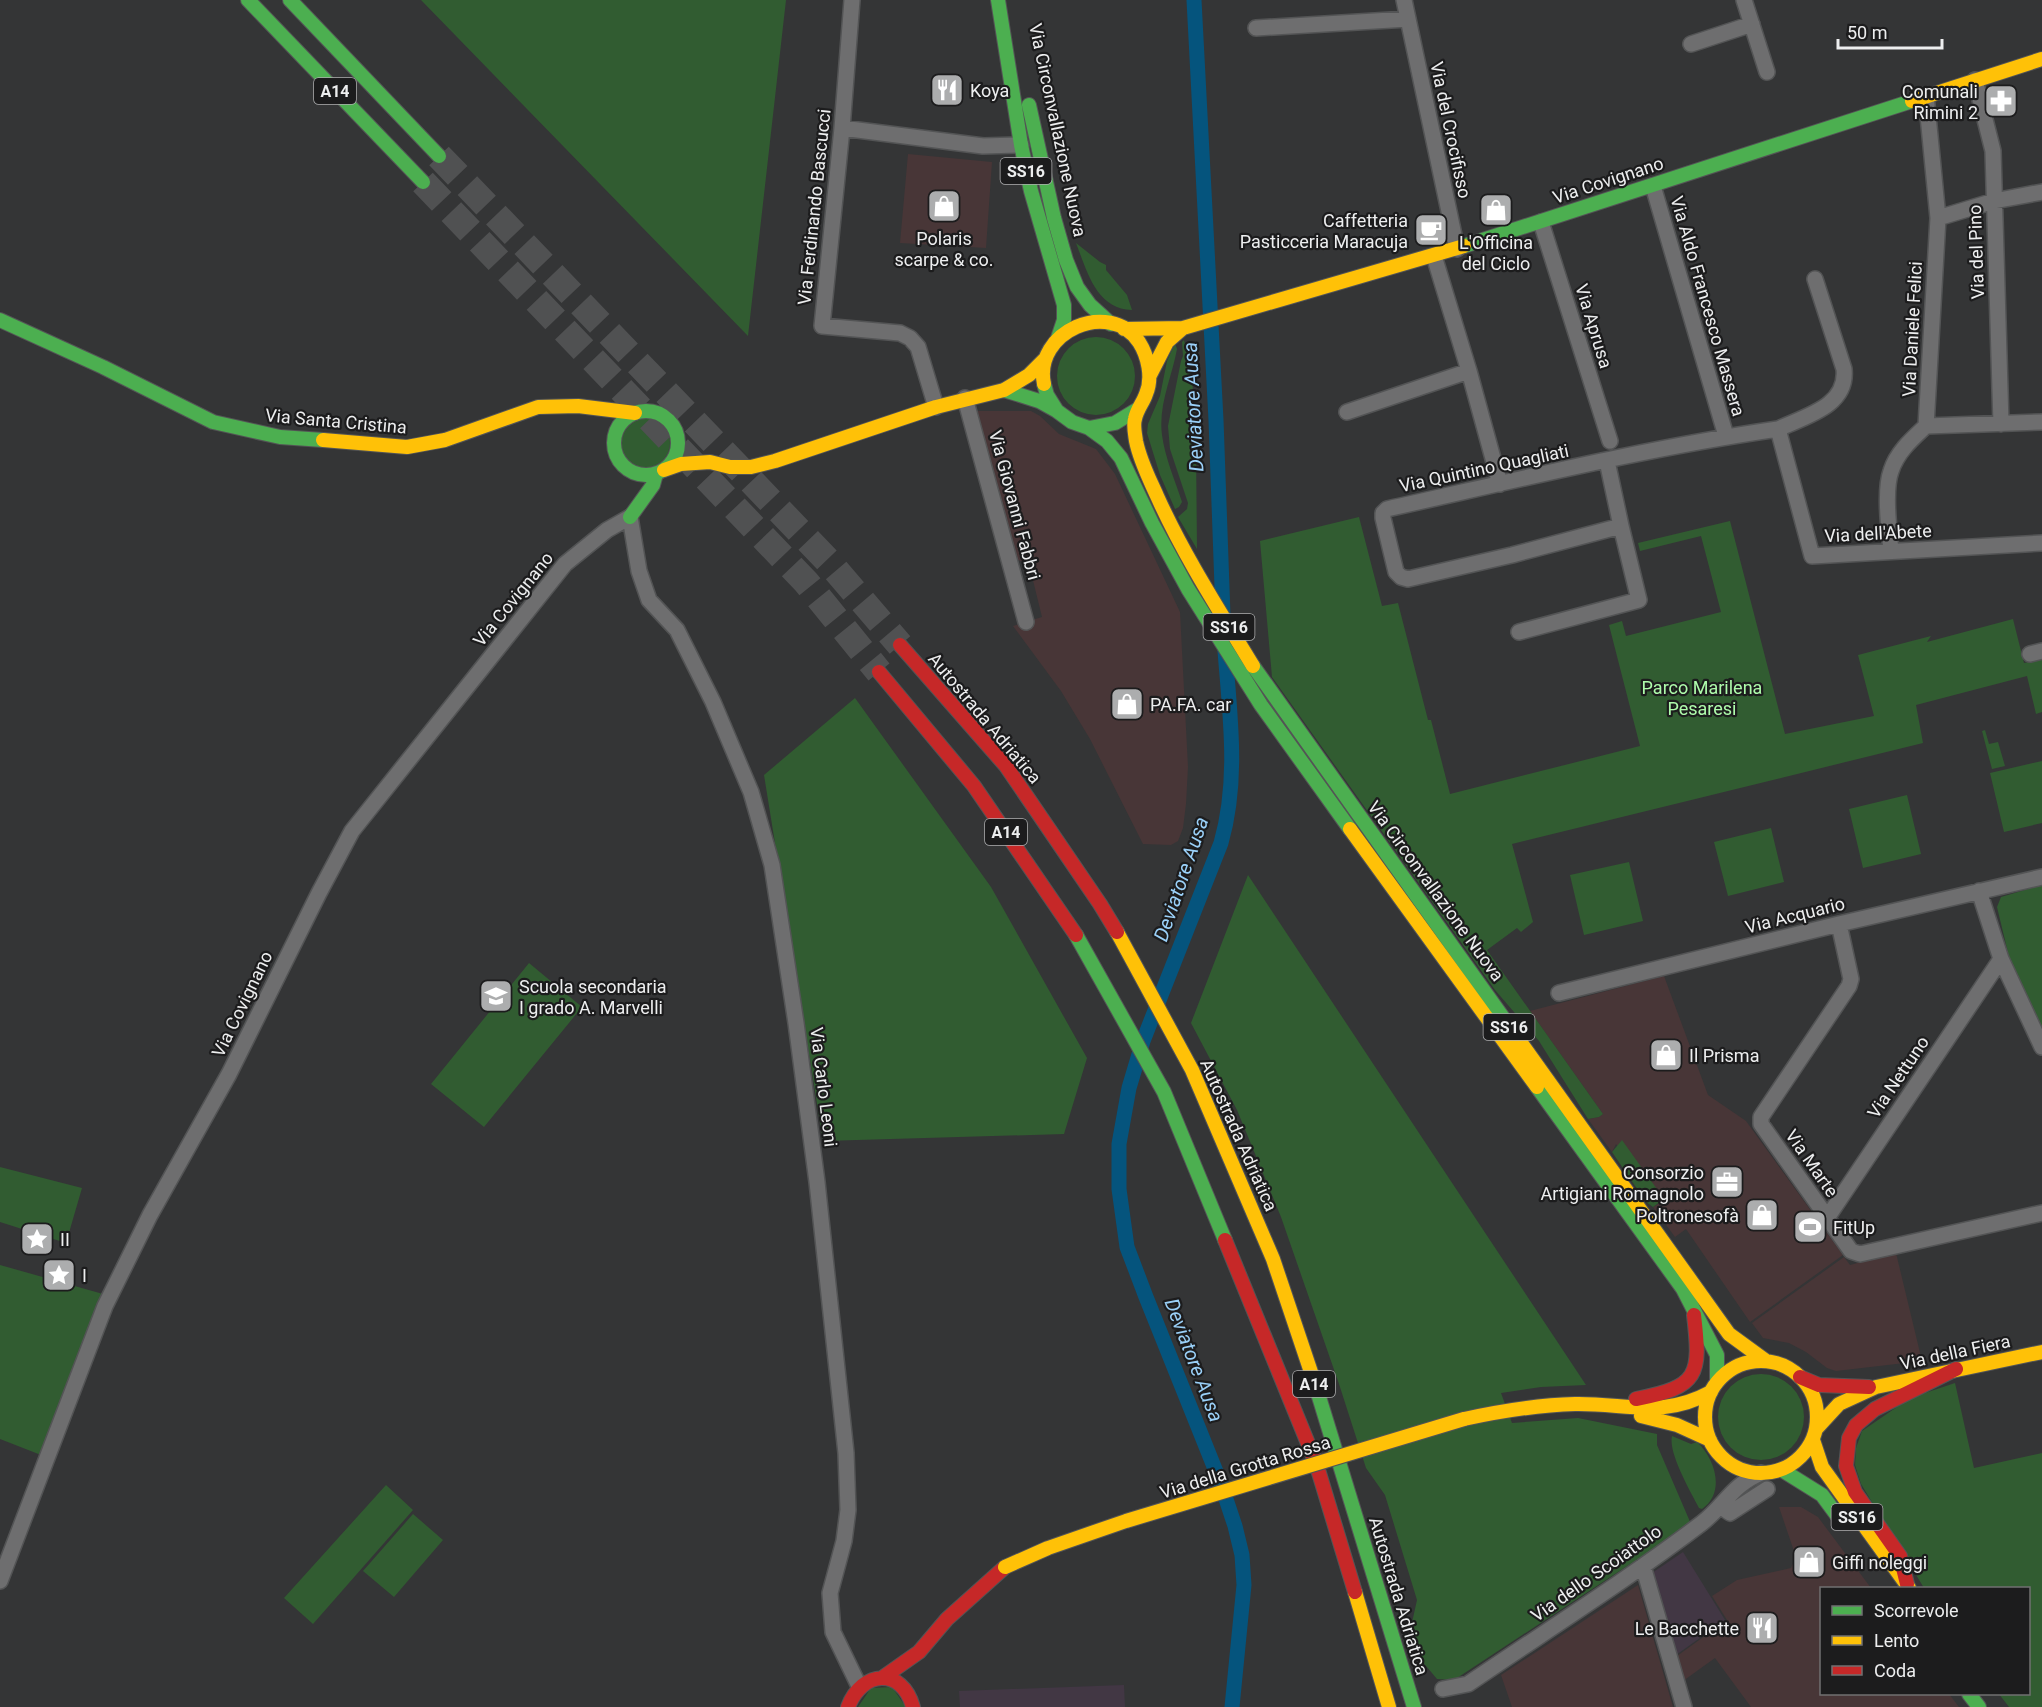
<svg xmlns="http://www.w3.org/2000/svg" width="2042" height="1707" viewBox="0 0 2042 1707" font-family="Roboto,sans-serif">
<rect width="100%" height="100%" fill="#343536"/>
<path fill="#483637" d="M908 154 992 162 986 248 900 243Z
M977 411H1031L1040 416 1059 434 1096 449 1115 474 1180 612 1188 767 1186 804 1183 828 1178 841 1171 845 1143 844 1090 739 1061 691 1013 626 1042 617 1029 564 1015 559Z
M1664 976 1708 1095 1746 1121 1843 1255 1750 1322 1686 1229 1675 1237 1653 1207 1664 1200 1616 1144 1612 1152 1588 1119 1599 1117 1603 1114 1530 1011Z
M1896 1253 1922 1361 1836 1371 1827 1368 1806 1352 1789 1343 1763 1338 1752 1323 1844 1257 1850 1265Z
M1779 1507H1801L1818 1517 1871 1588H1822V1694H1949L1959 1707H1751L1715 1658 1683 1681 1677 1656 1727 1620 1712 1596 1737 1580 1791 1568 1796 1557Z
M1638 1585 1673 1707H1512L1501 1675Z"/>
<path fill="#423744" d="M1683 1552 1725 1620 1676 1655 1652 1573Z
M1124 1685 1125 1707H960L959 1691Z"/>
<path fill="#315c31" d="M421 0H786L748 336Z
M1076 243 1100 262 1106 265V270L1127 295 1132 310C1096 309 1087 271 1076 243Z
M1057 376a39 39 0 1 1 78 0a39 39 0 1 1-78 0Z
M1184 340 1185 344H1188L1191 355 1196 448 1197 549 1178 517 1187 509 1188 503 1170 449 1168 426 1181 361 1183 356 1182 342Z
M1175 343 1177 349C1172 377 1158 405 1162 435 1165 458 1175 480 1182 502L1179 507 1175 509 1160 475 1147 433 1148 424 1160 396 1167 361Z
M620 443a25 25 0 1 1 50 0a25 25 0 1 1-50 0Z
M1359 517 1382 606 1398 603 1428 720H1431L1450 794 1640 746 1609 625 1622 621 1626 636 1721 612 1701 536 1640 551 1638 543 1730 521 1785 734 1874 716 1858 655 1931 636 1927 642 2013 619 2024 663 2042 659V712L2036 714 2027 676 1916 705 1923 743 1512 844 1533 922 1521 932 1517 928 1487 950 1603 1114 1599 1117 1588 1119 1539 1041 1495 990 1272 677 1260 541Z
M855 698 991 887 1087 1058 1064 1134 823 1141 764 775Z
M1985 730 1989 744 1998 742 2005 766 1992 769 1982 731Z
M2042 761V823L2004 832 1990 773Z
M1907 795 1921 854 1863 868 1849 809Z
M1771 828 1784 882 1728 896 1714 842Z
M1629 862 1643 921 1584 935 1570 875Z
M1248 875 1586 1385 1541 1387 1501 1393 1512 1423 1578 1418 1657 1434V1445L1691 1524 1454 1680 1437 1679 1421 1660 1411 1627 1417 1600 1385 1495 1366 1468 1339 1384 1281 1217 1237 1110 1191 1023Z
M2042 885V1027L2009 957 1997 907 2001 897Z
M529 963 582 1007 484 1127 431 1084Z
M1622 1140 1664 1199 1653 1207 1646 1202 1612 1152Z
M0 1167 82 1188 66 1243 0 1222Z
M0 1265 103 1294 41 1455 0 1439Z
M1718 1417a43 43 0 1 1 86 0a43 43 0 1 1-86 0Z
M1955 1383 1974 1468 2042 1453V1707H2009L1999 1694H2028V1588H1924L1861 1484 1855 1465 1856 1448 1862 1431 1910 1398Z
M1672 1436 1691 1444 1697 1442C1715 1458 1726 1493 1702 1509L1699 1508C1691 1492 1668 1453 1672 1436Z
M386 1485 413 1510 313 1624 284 1598Z
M413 1514 443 1540 394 1597 363 1571Z
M892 1687 906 1707H858L871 1688Z"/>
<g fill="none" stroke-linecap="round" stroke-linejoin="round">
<path stroke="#05547d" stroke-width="15" d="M1194 0 1216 420 1223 615
M1225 651C1230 716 1239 780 1221 843L1143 1041 1129 1088 1119 1144V1189L1127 1247 1146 1297 1221 1484 1235 1526 1242 1555 1244 1585 1232 1707"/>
<path stroke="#505152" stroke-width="27" stroke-dasharray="27 14" stroke-linecap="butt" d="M439 156 828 561 900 645
M423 182 806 582 879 672"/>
<defs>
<path id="street" d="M852 0 842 128 822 326 900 333 910 338 918 347 936 407
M1404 0 1457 249
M1744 0 1767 72
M1256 28 1408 19
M1691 44 1752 24
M1975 80 1993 151 2001 424
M842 128 983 146 1021 145
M1653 186 1726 436
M1938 218 1994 201 2042 192
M1541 222 1610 441
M1434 256 1469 371 1500 484
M965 398 1026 622
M1347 412 1469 371
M1926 426 2042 422
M1778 429C1806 416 1848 406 1844 369L1815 279
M1607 461 1621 526 1512 555 1408 579 1401 577 1396 572 1383 518V513L1387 509C1517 480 1646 448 1778 429L1812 556 2042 543
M1891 551C1889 530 1884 490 1891 471 1897 452 1912 439 1926 426L1938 218 1926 95
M1519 632 1639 600 1621 526
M2030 654 2042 651
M1979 891 2001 959 2042 1047
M1839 924 1851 979 1849 986 1761 1117V1124L1851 1251 1860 1254 2042 1213
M1559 993 1839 924 2042 877
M1827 1218 2001 959
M1720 1506 1730 1513 1767 1489
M1643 1566 1684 1707
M0 1581 105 1306 150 1215 229 1074 319 893 352 831 565 564 607 530 630 517 639 571 649 600 677 630 713 702 751 792 772 865 796 1023 817 1182 846 1453 848 1510 844 1541 830 1593 833 1632 859 1686
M1443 1689 1468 1684C1546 1631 1627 1580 1702 1523 1725 1505 1732 1485 1761 1473"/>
<path id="fast" d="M248 0 423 182
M290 0 439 156
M998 0 1021 145 1031 191 1064 305V320L1058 338
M1029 105 1054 218 1066 260 1077 287 1090 305 1111 324
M1464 246 1912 101
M0 320 103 367 213 422 280 437 323 440
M1044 384 1047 395 1057 411 1072 422 1089 428 1107 441 1121 458 1152 523 1188 589 1261 705 1350 829
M1004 390 1039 401 1057 411
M614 443a32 32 0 1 1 64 0a32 32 0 1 1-64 0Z
M1089 428 1115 423 1138 409
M630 517 653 485 656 474
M1253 666 1509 1026
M1076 935 1164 1092 1225 1240
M1537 1087 1683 1289 1717 1355V1382
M1316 1387 1414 1707
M1782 1470 1822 1495 1839 1518
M1969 1694 1979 1707"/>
<path id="slow" d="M1912 101 2042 59
M1124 329 1183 328 1464 246
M1150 375 1167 342 1183 328
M1044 384C1033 332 1109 298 1139 342 1148 356 1153 378 1146 394 1143 403 1137 409 1135 419 1133 425 1135 434 1136 441 1140 461 1149 478 1157 496 1184 556 1219 610 1253 666
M323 440 407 447 445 440 538 407 578 406 635 413
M664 470 681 464 710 462 730 467H751L775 461 936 407 1004 390 1029 375 1045 359
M1350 829 1537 1087
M1117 932 1192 1070 1273 1259 1316 1387
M1509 1026 1729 1334 1766 1361
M1705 1417a56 56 0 1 1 112 0a56 56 0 1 1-112 0Z
M1641 1416 1677 1425 1710 1440
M1464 1419C1501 1411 1537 1405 1575 1404 1626 1403 1662 1419 1711 1392
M1816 1429 1839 1404 1876 1387 2042 1352
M1813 1440 1822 1467 1909 1588
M1355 1592 1389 1707"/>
<path id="jam" d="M900 645 1006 766 1100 904 1117 932
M879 672 974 786 1076 935
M1225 1240 1316 1463 1355 1592
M1800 1377 1819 1385 1869 1387
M1636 1399C1699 1387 1701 1375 1694 1315
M1907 1584 1900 1556 1855 1492 1846 1466 1849 1438 1856 1425 1875 1409 1956 1369
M882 1678 919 1652 947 1619 1005 1567
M848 1707C862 1670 902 1667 913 1707"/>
</defs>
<use href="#street" stroke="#535455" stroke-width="18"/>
<use href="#fast" stroke="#535455" stroke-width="16"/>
<use href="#slow" stroke="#535455" stroke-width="16"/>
<use href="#jam" stroke="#535455" stroke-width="16"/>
<use href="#street" stroke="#6e6e6f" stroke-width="15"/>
<use href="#fast" stroke="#4caf50" stroke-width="14"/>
<use href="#slow" stroke="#ffc107" stroke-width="14"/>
<use href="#jam" stroke="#c62828" stroke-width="14"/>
<defs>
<path id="slow-bridge" d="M1005 1567 1048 1548 1126 1521 1464 1419"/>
</defs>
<use href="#slow-bridge" stroke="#535455" stroke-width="16" stroke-linecap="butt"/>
<use href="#slow-bridge" stroke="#ffc107" stroke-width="14"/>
</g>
<defs>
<symbol id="restaurant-square" viewBox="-11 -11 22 22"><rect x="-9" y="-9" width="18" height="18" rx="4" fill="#acadae" stroke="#1c1c1d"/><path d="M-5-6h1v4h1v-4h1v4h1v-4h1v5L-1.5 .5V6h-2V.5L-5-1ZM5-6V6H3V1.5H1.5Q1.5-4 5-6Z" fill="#fff"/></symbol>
<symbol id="pharmacy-square" viewBox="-11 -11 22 22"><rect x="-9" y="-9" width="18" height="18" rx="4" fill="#acadae" stroke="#1c1c1d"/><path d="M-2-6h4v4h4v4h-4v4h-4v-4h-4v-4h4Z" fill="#fff"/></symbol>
<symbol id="shop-square" viewBox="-11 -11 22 22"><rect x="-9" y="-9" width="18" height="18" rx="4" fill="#acadae" stroke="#1c1c1d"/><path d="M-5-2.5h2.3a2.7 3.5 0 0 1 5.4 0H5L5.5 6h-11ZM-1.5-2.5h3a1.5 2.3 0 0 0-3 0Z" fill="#fff"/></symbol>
<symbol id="cafe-square" viewBox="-11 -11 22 22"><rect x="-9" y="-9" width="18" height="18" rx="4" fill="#acadae" stroke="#1c1c1d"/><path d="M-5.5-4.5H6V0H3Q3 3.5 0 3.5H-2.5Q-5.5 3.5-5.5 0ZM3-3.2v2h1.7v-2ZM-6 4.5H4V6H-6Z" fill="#fff"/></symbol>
<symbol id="school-square" viewBox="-11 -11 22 22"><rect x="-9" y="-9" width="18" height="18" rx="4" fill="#acadae" stroke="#1c1c1d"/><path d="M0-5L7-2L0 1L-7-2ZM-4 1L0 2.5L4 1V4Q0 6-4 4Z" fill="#fff"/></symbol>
<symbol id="office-square" viewBox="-11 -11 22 22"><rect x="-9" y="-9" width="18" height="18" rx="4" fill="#acadae" stroke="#1c1c1d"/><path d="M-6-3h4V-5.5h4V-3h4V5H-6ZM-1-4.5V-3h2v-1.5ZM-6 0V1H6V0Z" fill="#fff"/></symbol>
<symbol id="stadium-square" viewBox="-11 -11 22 22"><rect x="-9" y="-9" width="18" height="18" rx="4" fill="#acadae" stroke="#1c1c1d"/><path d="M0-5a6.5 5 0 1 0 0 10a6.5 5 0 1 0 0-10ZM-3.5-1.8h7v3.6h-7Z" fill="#fff"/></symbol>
<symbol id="sight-square" viewBox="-11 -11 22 22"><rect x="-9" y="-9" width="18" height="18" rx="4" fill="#acadae" stroke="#1c1c1d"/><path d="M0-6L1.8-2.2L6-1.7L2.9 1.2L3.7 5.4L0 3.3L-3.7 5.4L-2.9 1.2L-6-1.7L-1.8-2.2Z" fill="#fff"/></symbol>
</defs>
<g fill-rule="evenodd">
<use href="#restaurant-square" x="928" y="71" width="38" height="38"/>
<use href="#pharmacy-square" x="1982" y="82" width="38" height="38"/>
<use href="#shop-square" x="925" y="187" width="38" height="38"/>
<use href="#shop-square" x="1477" y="191" width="38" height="38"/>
<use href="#cafe-square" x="1412" y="211" width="38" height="38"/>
<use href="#shop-square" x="1108" y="685" width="38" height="38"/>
<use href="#school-square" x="477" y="977" width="38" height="38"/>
<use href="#shop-square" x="1647" y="1036" width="38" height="38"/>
<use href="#office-square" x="1708" y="1163" width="38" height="38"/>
<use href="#shop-square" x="1743" y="1196" width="38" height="38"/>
<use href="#stadium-square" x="1791" y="1208" width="38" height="38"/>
<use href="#sight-square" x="18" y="1220" width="38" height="38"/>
<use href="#sight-square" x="40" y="1256" width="38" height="38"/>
<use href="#shop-square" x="1790" y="1543" width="38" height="38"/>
<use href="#restaurant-square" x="1743" y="1609" width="38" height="38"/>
</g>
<g text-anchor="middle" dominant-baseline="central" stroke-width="4.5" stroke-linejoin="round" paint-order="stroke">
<g fill="#1c1c1d" stroke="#aeafb0" stroke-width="1.5">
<rect x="314" y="78" width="42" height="26" rx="4.5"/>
<rect x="1000.5" y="158" width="51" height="26" rx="4.5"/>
<rect x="1203.5" y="614" width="51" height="26" rx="4.5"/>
<rect x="985" y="819" width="42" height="26" rx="4.5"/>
<rect x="1483.5" y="1014" width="51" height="26" rx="4.5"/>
<rect x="1293" y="1371" width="42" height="26" rx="4.5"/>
<rect x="1831.5" y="1504" width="51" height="26" rx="4.5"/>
</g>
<g font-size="16" font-weight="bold" fill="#edeeef">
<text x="335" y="91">A14</text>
<text x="1026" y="171">SS16</text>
<text x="1229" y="627">SS16</text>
<text x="1006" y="832">A14</text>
<text x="1509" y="1027">SS16</text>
<text x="1314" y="1384">A14</text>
<text x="1857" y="1517">SS16</text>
</g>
<g font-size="18" fill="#edeeef" stroke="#1c1c1d" text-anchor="start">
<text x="970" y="90">Koya</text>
<text x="1978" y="91" text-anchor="end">Comunali<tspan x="1978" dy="21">Rimini 2</tspan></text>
<text x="1408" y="220" text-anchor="end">Caffetteria<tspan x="1408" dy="21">Pasticceria Maracuja</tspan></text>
<text x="944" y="238" text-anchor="middle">Polaris<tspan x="944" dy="21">scarpe &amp; co.</tspan></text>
<text x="1496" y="242" text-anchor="middle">L'Officina<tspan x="1496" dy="21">del Ciclo</tspan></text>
<text x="1150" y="704">PA.FA. car</text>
<text x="519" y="986">Scuola secondaria<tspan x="519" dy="21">I grado A. Marvelli</tspan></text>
<text x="1689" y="1055">Il Prisma</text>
<text x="1704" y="1172" text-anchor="end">Consorzio<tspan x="1704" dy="21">Artigiani Romagnolo</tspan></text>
<text x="1739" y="1215" text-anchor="end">Poltronesofà</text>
<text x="1833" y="1227">FitUp</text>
<text x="60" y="1239">II</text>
<text x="82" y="1275">I</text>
<text x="1832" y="1562">Giffi noleggi</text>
<text x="1739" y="1628" text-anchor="end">Le Bacchette</text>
</g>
<g font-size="18" fill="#edeeef" stroke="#1c1c1d">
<text transform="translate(1058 130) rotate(78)">Via Circonvallazione Nuova</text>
<text transform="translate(1451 130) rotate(78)">Via del Crocifisso</text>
<text transform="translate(1608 180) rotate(-18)">Via Covignano</text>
<text transform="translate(814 207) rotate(-84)">Via Ferdinando Bascucci</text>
<text transform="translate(1976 252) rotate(-92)">Via del Pino</text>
<text transform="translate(1708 306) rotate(74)">Via Aldo Francesco Massera</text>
<text transform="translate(1594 326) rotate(73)">Via Aprusa</text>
<text transform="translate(1912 329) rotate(-87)">Via Daniele Felici</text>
<text transform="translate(336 421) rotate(5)">Via Santa Cristina</text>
<text transform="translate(1484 468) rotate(-12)">Via Quintino Quagliati</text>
<text transform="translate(1015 505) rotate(75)">Via Giovanni Fabbri</text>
<text transform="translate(1878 533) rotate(-3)">Via dell'Abete</text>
<text transform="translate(513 599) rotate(-51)">Via Covignano</text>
<text transform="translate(985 718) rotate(50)">Autostrada Adriatica</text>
<text transform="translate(1436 891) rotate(54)">Via Circonvallazione Nuova</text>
<text transform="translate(1795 915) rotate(-14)">Via Acquario</text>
<text transform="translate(242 1004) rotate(-64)">Via Covignano</text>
<text transform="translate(1898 1077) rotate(-56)">Via Nettuno</text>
<text transform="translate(824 1087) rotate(83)">Via Carlo Leoni</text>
<text transform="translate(1239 1135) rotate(66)">Autostrada Adriatica</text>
<text transform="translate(1812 1163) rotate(55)">Via Marte</text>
<text transform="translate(1955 1352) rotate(-12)">Via della Fiera</text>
<text transform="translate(1245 1467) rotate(-17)">Via della Grotta Rossa</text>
<text transform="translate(1596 1573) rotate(-35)">Via dello Scoiattolo</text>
<text transform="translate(1399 1596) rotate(73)">Autostrada Adriatica</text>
</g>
<g font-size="18" fill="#aefbab" stroke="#1c1c1d">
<text x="1702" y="687">Parco Marilena<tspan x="1702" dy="21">Pesaresi</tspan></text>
</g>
<g font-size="20" font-style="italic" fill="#9ad0f8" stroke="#1c1c1d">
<text transform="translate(1193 407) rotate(-93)">Deviatore Ausa</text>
<text transform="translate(1181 879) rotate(-71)">Deviatore Ausa</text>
<text transform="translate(1194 1360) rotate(69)">Deviatore Ausa</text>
</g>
</g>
<rect x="1820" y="1587" width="210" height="108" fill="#1c1c1d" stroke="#707071" stroke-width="1.5"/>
<rect x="1832" y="1606" width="30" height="9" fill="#4caf50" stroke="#707071" stroke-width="1.5"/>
<text x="1874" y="1617" font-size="18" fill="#edeeef">Scorrevole</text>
<rect x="1832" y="1636" width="30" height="9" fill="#ffc107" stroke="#707071" stroke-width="1.5"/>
<text x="1874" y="1647" font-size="18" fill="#edeeef">Lento</text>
<rect x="1832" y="1666" width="30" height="9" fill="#c62828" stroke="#707071" stroke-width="1.5"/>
<text x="1874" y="1677" font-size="18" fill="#edeeef">Coda</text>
<path d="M1838 39v9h104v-9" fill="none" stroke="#edeeef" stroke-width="3"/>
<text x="1847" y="39" font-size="18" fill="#edeeef" stroke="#1c1c1d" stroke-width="4.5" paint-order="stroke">50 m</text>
</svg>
